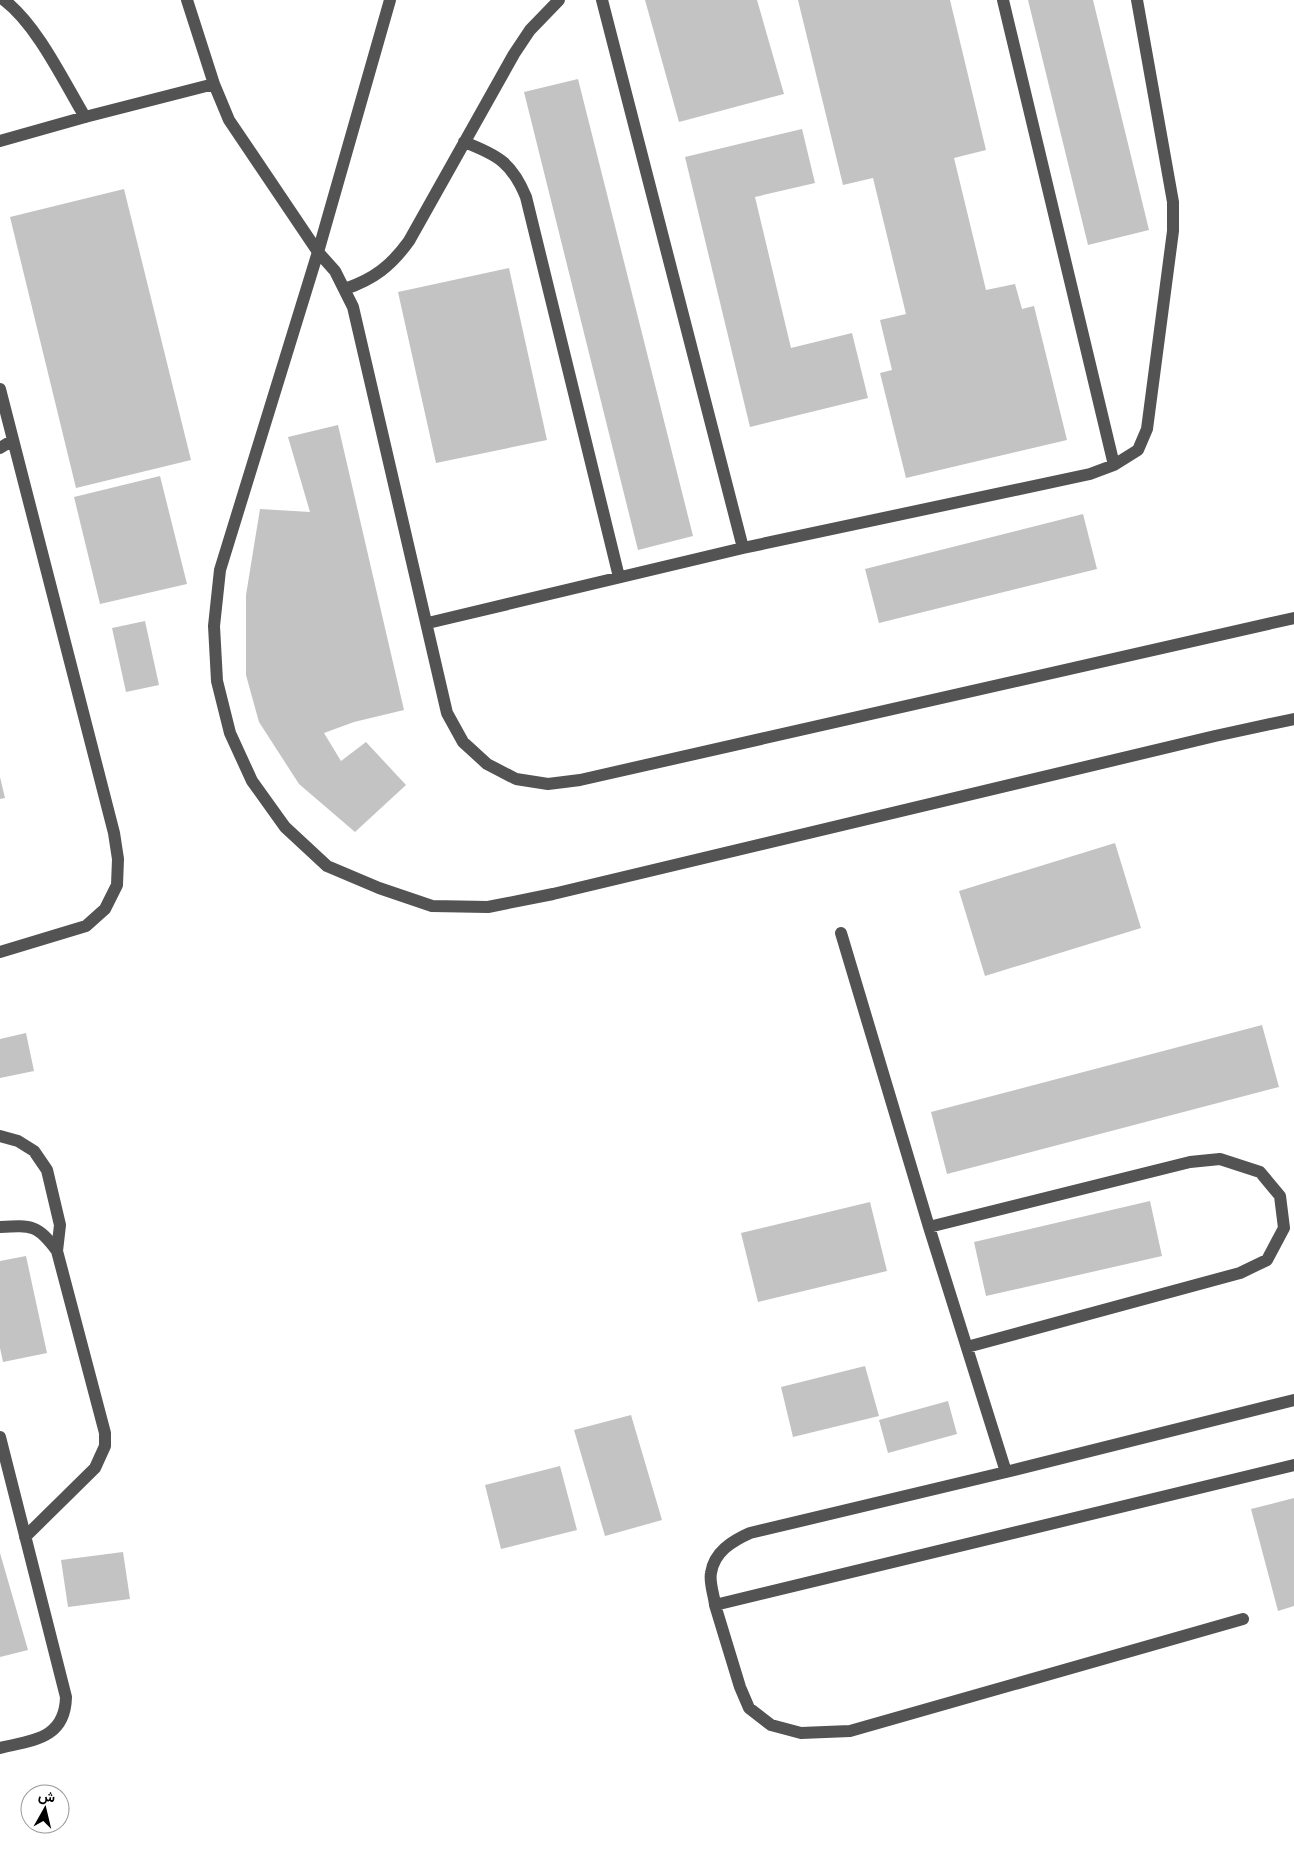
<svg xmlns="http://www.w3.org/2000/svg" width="1294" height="1854" viewBox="0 0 1294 1854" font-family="Ubuntu,Vazirmatn,sans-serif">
<rect width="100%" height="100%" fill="#fff"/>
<path fill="#c3c3c3" d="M645 0H757L784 94 679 122Z
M798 0H950L986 150 954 158 986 290 1015 284 1022 309 1034 306 1067 440 906 478 880 373 892 370 880 320 906 314 873 178 843 185Z
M1028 0H1093L1149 230 1088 245Z
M578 79 693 536 638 550 524 92Z
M802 129 815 183 755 197 791 348 852 333 868 398 750 427 685 157Z
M124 189 191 460 76 488 10 217Z
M509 268 547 440 436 463 398 292Z
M338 425 404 710 354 722 324 733 341 761 366 742 406 785 355 832 299 784 259 722 246 675V595L260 509 310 512 288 437Z
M160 476 187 584 100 604 74 497Z
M1083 514 1097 569 879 623 865 569Z
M145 621 159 685 126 692 112 628Z
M0 777 5 798 0 799Z
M1115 843 1141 928 985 976 959 891Z
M1262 1025 1279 1087 947 1174 931 1112Z
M26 1033 34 1071 0 1078V1039Z
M1150 1201 1162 1256 986 1296 974 1242Z
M870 1202 887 1271 758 1302 741 1233Z
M26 1256 47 1353 3 1362 0 1348V1261Z
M865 1366 879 1416 793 1437 781 1387Z
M948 1401 957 1434 888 1453 879 1420Z
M631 1415 662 1520 605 1536 574 1430Z
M560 1466 577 1530 501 1549 485 1485Z
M1294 1498V1606L1278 1611 1251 1509Z
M123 1552 130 1599 68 1607 61 1560Z
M0 1553 28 1650 0 1657Z"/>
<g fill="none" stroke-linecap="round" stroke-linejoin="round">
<path stroke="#535353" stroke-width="12" d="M4 0C37 25 63 80 85 117
M187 0 214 84 229 120 318 252 335 271 353 307 447 713 463 742 487 764 516 779 548 784 580 780 1294 618
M390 0 318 252 220 570 214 626 217 681 230 733 252 781 285 827 327 866 379 888 432 906 488 907 553 894 1215 736 1294 719
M602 0 743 548
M1003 0 1114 465
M0 141 85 117 214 84
M464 142C498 155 512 163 526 197L619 577
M345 289C374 279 391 266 409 241L514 54 530 30 559 0
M0 389 114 833 118 859 117 885 105 909 86 926 0 952
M0 448 13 440
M428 623 743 548 1090 474 1114 465 1138 450 1147 429 1173 231V202L1137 0
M841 933 929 1227 1006 1472
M0 1136 18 1141 34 1151 47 1170 60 1225 57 1251 105 1433V1446L95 1468 25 1537
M0 1227C32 1225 38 1225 57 1251
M929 1227 1190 1162 1220 1159 1260 1172 1280 1196 1284 1228 1267 1260 1240 1273 967 1347
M1294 1400 1006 1472 750 1533C732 1541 714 1552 711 1573 709 1582 714 1595 715 1605L1294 1465
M0 1437 66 1697C65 1739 33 1740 0 1748
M715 1605 740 1687 749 1708 771 1725 801 1733 850 1731 1243 1619"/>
</g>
<g transform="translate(45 1809) rotate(8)"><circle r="24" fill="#ffffff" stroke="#999999"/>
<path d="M0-4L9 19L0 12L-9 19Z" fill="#000000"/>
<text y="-8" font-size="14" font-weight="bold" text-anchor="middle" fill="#000000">ش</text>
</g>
</svg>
